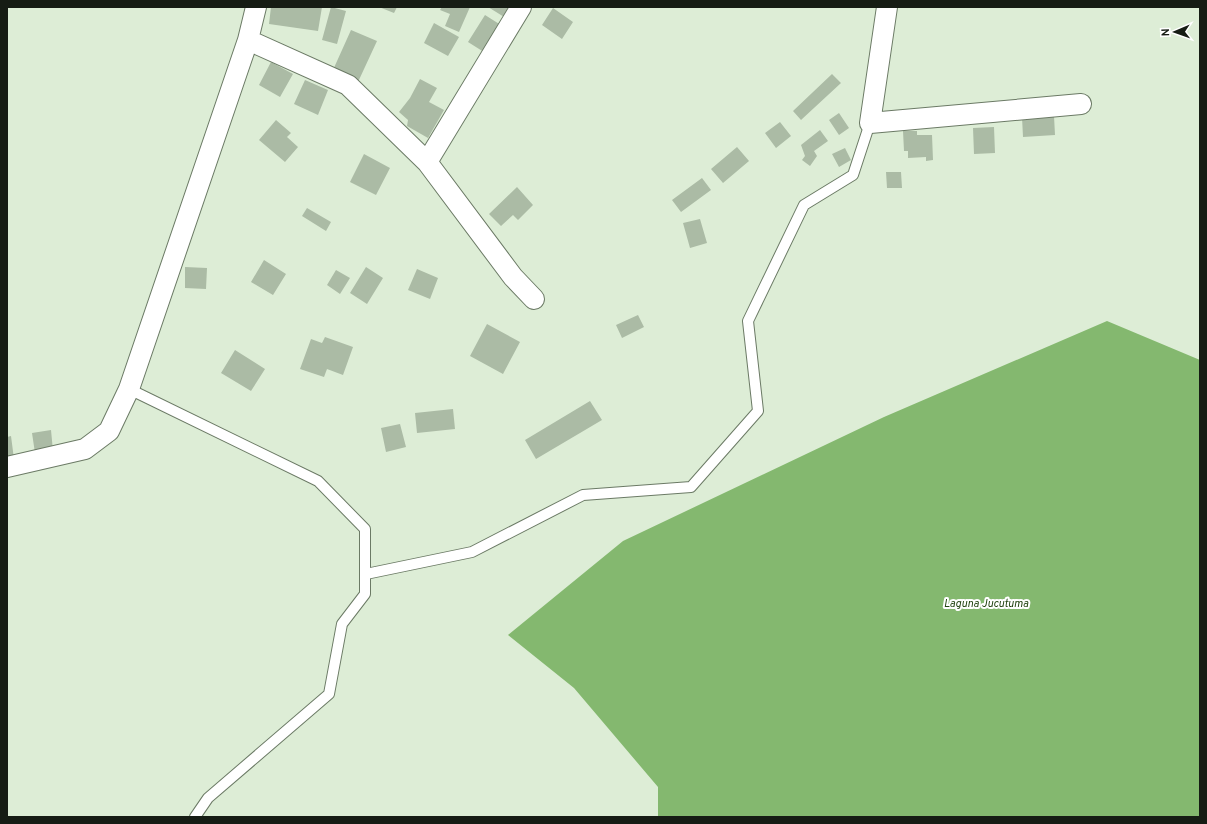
<svg xmlns="http://www.w3.org/2000/svg" width="1207" height="824" viewBox="0 0 1207 824" font-family="Overpass,sans-serif">
<rect width="100%" height="100%" fill="#ddedd6"/>
<path fill="#84b86f" d="M1107 321 1200 360V817H658V787L574 688 508 635 623 541 884 417Z"/>
<path fill="#abbba5" d="M271 7H322L318 31 269 24Z
M331 7 346 11 337 44 322 40Z
M379 7H397L394 13Z
M442 7H470L459 32 445 26 450 14 440 10Z
M488 7H516L509 20Z
M553 8 573 22 562 39 542 25Z
M485 15 504 27 487 54 468 42Z
M434 23 459 37 448 56 424 43Z
M351 30 377 41 358 82 333 70Z
M271 62 293 74 280 97 259 85Z
M832 74 841 83 801 120 793 111Z
M420 79 437 88 429 102 444 110 428 138 407 126 408 120 399 112 410 98Z
M305 80 328 90 318 115 294 104Z
M839 113 849 128 839 135 829 120Z
M1054 116 1055 135 1023 137 1022 117Z
M276 120 291 133 287 137 298 147 285 162 259 140Z
M780 122 791 136 776 148 765 133Z
M994 127 995 153 974 154 973 128Z
M820 130 828 141 814 151 817 156 810 166 802 160 805 156 801 145Z
M903 131H917V135H932L933 160 926 161V157L908 158V151H904Z
M737 147 749 161 723 183 711 169Z
M845 148 851 160 839 167 832 154Z
M364 154 390 168 376 195 350 182Z
M886 172H901L902 188H887Z
M702 178 711 190 681 212 672 200Z
M517 187 533 205 518 220 513 215 501 226 489 214Z
M307 208 331 222 326 231 302 216Z
M700 219 707 243 690 248 683 223Z
M264 260 286 274 273 295 251 282Z
M185 267 207 268 206 289 185 288Z
M366 267 383 278 367 304 350 293Z
M417 269 438 278 430 299 408 290Z
M336 270 350 278 340 294 327 285Z
M638 315 644 327 622 338 616 325Z
M487 324 520 342 503 374 470 356Z
M325 337 353 347 343 375 327 369 324 377 300 369 311 339 322 343Z
M235 350 265 369 251 391 221 373Z
M590 401 602 420 536 459 525 440Z
M453 409 455 429 417 433 415 413Z
M400 424 406 447 386 452 381 428Z
M51 430 53 451 35 453 32 433Z
M11 436 14 459 7 460V437Z"/>
<g fill="none" stroke-linecap="round" stroke-linejoin="round">
<defs>
<path id="service" d="M129 389 318 481 365 529V594L342 624 329 694 208 798 195 817
M366 574 472 552 583 495 691 487 758 411 748 321 804 205 853 175 870 123"/>
<path id="minor" d="M887 7 870 123 1081 104
M248 40 348 85 427 162 513 277 534 299
M427 162 521 7
M7 467 85 449 109 431 129 389 248 40 256 7"/>
</defs>
<use href="#service" stroke="#6b7a65" stroke-width="12"/>
<use href="#minor" stroke="#6b7a65" stroke-width="22"/>
<use href="#service" stroke="#fff" stroke-width="10"/>
<use href="#minor" stroke="#fff" stroke-width="20"/>
</g>
<g text-anchor="middle" dominant-baseline="central" stroke-width="4" stroke-linejoin="round" paint-order="stroke">
<g font-size="11" font-style="italic" fill="#214310" stroke="#fff">
<text x="986" y="604">Laguna Jucutuma</text>
</g>
</g>
<rect width="1207" height="824" fill="none" stroke="#161c14" stroke-width="16"/>
<g transform="translate(1175 32) rotate(268)" stroke="#ffffff" stroke-width="3" paint-order="stroke">
<path d="M0-3L7 15L0 10L-7 15Z" fill="#161c14"/>
<text y="-6" font-size="11" font-weight="bold" text-anchor="middle" fill="#161c14">N</text>
</g>
</svg>
